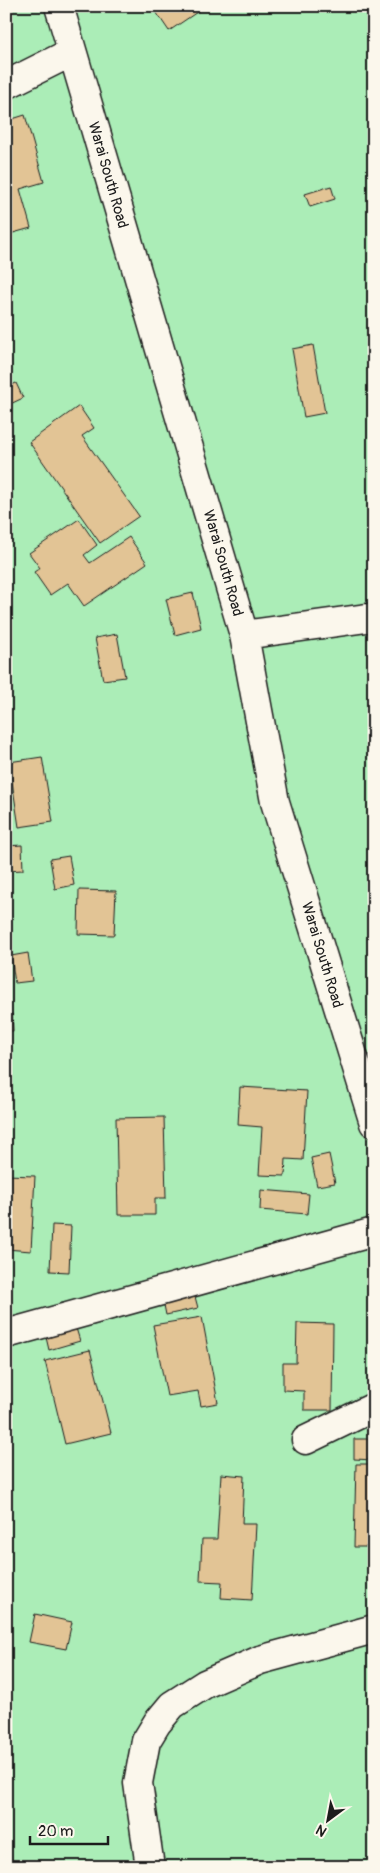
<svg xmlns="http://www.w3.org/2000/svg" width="380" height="1873" viewBox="0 0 380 1873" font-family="Pangolin,sans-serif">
<rect width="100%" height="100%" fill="#f6eddb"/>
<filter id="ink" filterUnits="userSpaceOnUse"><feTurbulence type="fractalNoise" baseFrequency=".02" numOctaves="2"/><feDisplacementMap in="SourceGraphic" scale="10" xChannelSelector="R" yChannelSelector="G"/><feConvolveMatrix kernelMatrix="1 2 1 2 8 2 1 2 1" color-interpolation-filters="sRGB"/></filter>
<g filter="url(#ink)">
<path fill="#abedb7" stroke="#64846a" d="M6 6H374V1867H6Z"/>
<path fill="#e2c495" stroke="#1c1c1c" d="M152 6H206L169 31Z
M25 115 44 182 20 189 31 228 6 235V121Z
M331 186 335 199 310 207 305 194Z
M313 345 325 413 304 417 292 349Z
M16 383 23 398 6 406V388Z
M79 406 94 428 82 436 139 516 100 543 29 442Z
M79 519 97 545 84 555 90 563 129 537 147 563 84 606 68 583 50 595 34 572 40 568 29 553Z
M193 593 201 628 175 635 166 599Z
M117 634 125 677 103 680 95 638Z
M42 757 53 822 19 827 9 762Z
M22 845 23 870 6 871V846Z
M69 856 74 885 55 889 50 859Z
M79 890 116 891 114 935 78 934Z
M28 953 32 981 15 983 11 956Z
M12 1014 13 1031H6V1015Z
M240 1087 307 1091 303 1160 286 1159 285 1176 259 1175 262 1127 238 1125Z
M164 1117 166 1198H155V1215H118L116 1118Z
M329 1154 335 1183 317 1186 311 1158Z
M6 1175 35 1176 31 1251 6 1249Z
M261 1190 309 1194 307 1214 260 1210Z
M52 1225 71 1226 69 1272 50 1271Z
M194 1293 198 1308 166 1315 163 1300Z
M202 1317 218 1403 201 1406 198 1391 167 1396 153 1325Z
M297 1323 333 1324 332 1410H304V1391L283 1390V1363H296Z
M75 1325 80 1341 49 1350 45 1333Z
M90 1350 111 1433 65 1444 45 1361Z
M354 1439H374V1460L354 1459Z
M356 1464H374V1547H354Z
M221 1474 244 1476 242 1524H256L252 1600 221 1598 222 1582 200 1581 202 1539H217Z
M35 1614 72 1622 66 1649 29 1642Z"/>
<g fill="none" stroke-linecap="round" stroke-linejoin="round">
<defs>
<path id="minor" d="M59 6 244 635 275 802 374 1123
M6 85 72 52
M244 635 374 617
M6 1334 374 1232
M306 1440 374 1407
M150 1867 138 1783 146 1741 157 1723 172 1705 205 1684 260 1660 374 1629"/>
</defs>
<use href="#minor" stroke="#1c1c1c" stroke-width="31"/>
<use href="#minor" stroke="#fbf7ec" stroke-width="28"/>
</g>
</g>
<g text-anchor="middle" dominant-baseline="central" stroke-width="4" stroke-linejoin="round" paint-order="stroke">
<g font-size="15" fill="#1c1c1c" stroke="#fbf7ec">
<text transform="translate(108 175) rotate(74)">Warai South Road</text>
<text transform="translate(223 563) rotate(74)">Warai South Road</text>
<text transform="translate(322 955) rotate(73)">Warai South Road</text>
</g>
</g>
<rect width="380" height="1873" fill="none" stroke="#fbf7ec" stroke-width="25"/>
<rect x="12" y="12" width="355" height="1848" fill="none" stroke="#1c1c1c" stroke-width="2" filter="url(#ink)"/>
<g transform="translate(328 1820) rotate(212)" stroke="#fbf7ec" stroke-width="4" paint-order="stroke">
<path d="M0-4L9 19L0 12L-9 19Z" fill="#1c1c1c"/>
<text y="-8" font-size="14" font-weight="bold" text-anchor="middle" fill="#1c1c1c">N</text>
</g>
<path d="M30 1836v8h78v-8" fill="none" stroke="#1c1c1c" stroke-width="2.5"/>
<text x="38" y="1836" font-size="15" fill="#1c1c1c" stroke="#fbf7ec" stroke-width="4" paint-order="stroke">20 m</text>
</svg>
